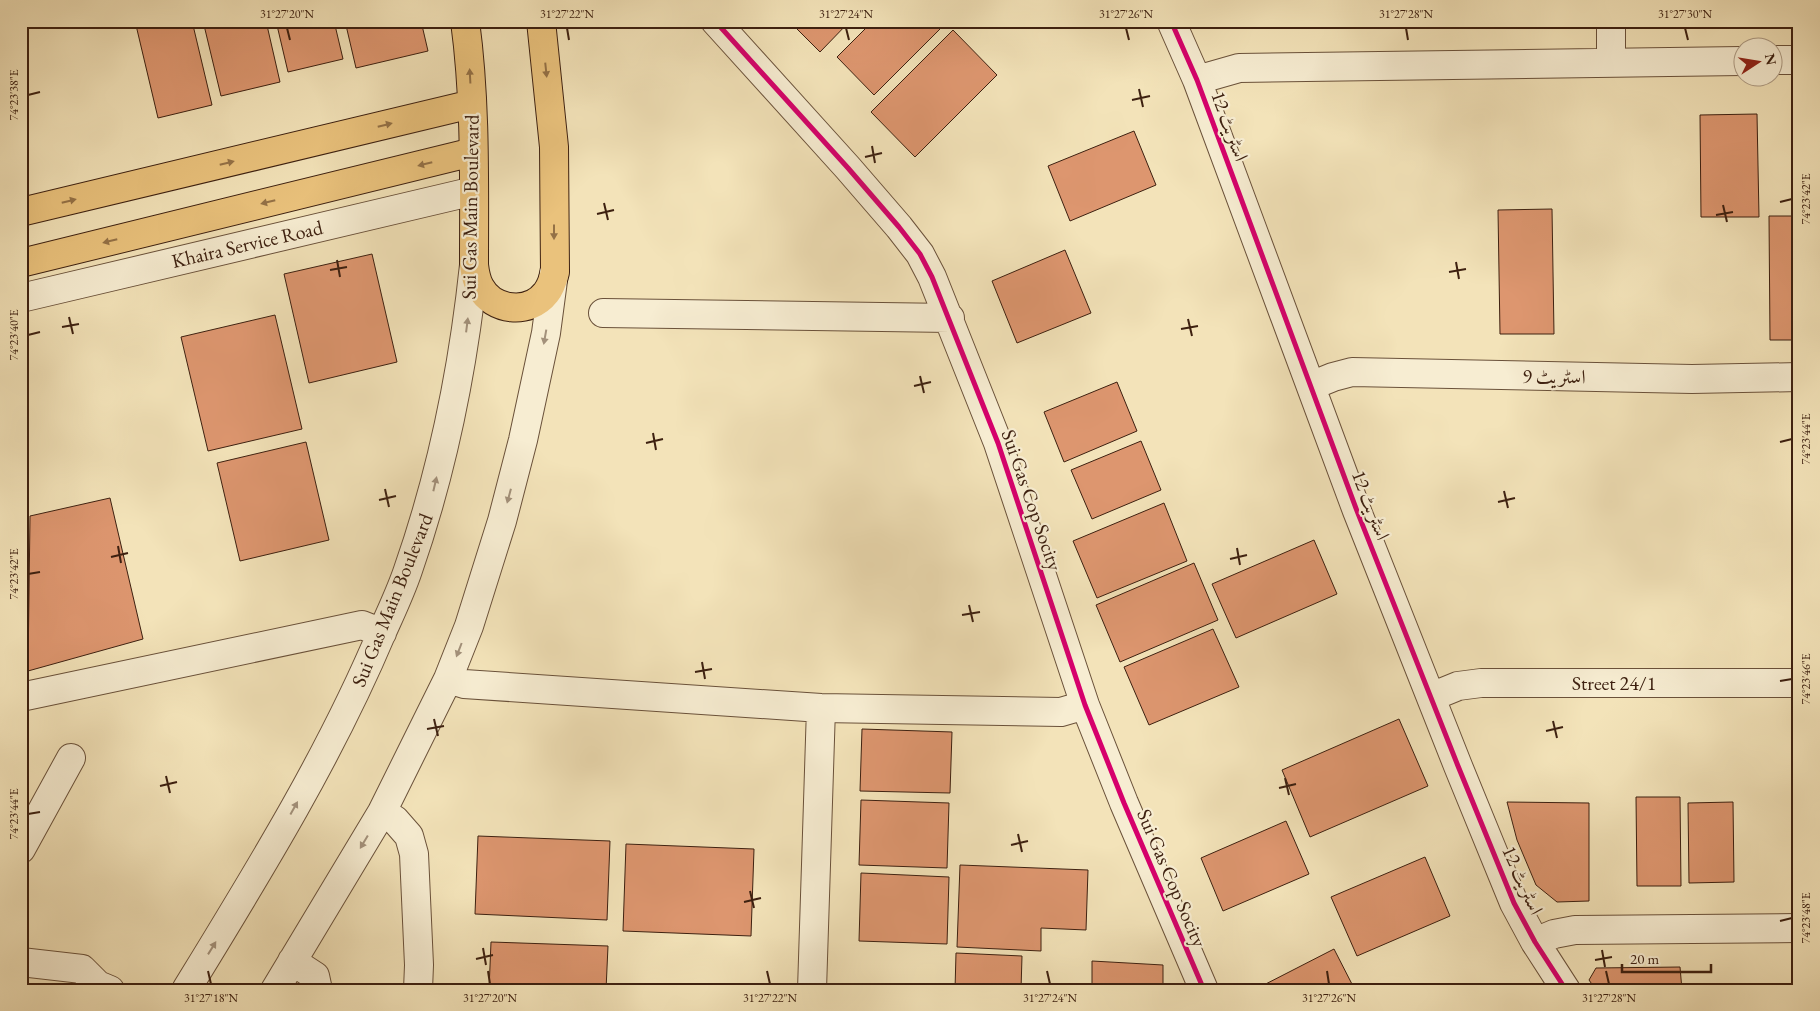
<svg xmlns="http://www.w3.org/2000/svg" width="1820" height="1011" viewBox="0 0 1820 1011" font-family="'EB Garamond',Amiri,serif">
<rect width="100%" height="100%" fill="#f3e3b9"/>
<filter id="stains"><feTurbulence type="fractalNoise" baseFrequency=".004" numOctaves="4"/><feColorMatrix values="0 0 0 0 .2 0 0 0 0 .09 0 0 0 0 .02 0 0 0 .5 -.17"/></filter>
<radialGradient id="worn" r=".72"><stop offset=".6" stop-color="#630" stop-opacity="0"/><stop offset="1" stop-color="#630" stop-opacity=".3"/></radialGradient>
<path fill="#dd966f" stroke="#3d2010" d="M135 21H192L212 105 158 118Z
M203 21H266L280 82 221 96Z
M276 21H334L343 59 288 72Z
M345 21H421L428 51 356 68Z
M789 21H850L820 52Z
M873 21H939L943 26 874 95 837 57Z
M953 30 997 75 915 157 871 112Z
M1757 114 1759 217H1701L1700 115Z
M1134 131 1156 185 1070 221 1048 166Z
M1552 209 1554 334H1500L1498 210Z
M1769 216H1799V340H1770Z
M1065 250 1091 313 1017 343 992 281Z
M372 254 397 362 309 383 284 274Z
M275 315 302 429 208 451 181 337Z
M1117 382 1137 431 1064 462 1044 412Z
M1141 441 1161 490 1092 519 1071 470Z
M306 442 329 540 240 561 217 463Z
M110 498 143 639 28 671 30 516Z
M1164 503 1187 561 1097 598 1073 541Z
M1314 540 1337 594 1236 638 1212 584Z
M1194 563 1218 620 1120 662 1096 605Z
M1213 629 1239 687 1149 725 1124 667Z
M1399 719 1428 786 1310 837 1282 770Z
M862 729 952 732 950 793 860 791Z
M1636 797H1680L1681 886H1637Z
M861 800 949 803 947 868 859 865Z
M1507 802 1589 803V901L1557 902 1536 885 1517 840Z
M1733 802 1734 882 1689 883 1688 803Z
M1286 821 1309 874 1223 911 1201 858Z
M478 836 610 841 607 920 475 914Z
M626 844 754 849 751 936 623 931Z
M1425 857 1450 916 1357 956 1331 897Z
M960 865 1088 870 1086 930 1041 928V951L957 947Z
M861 873 949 877 947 944 859 941Z
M491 942 608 946 606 990H489Z
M1334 949 1355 990H1254Z
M956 953 1022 956 1021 990H955Z
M1092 961 1163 965V990H1092Z
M1680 967 1682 990H1596L1589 980 1596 968Z"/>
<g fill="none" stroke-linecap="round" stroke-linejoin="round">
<defs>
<path id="minor" d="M715 21 848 168 899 227 920 254 932 277 998 443 1085 705 1124 803 1204 990
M1171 21 1197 80 1357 511 1458 766 1514 903 1535 942 1566 990
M1611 21V63
M1772 60H1799
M1197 80 1239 68 1742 61
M21 298 474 191
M603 313 950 318
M1311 386 1333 377 1352 372 1692 379 1799 377
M448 679 464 684 821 708 1061 712 1085 705
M21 697 362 625 382 633
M1431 697 1458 686 1481 683H1799
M382 812 395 820 409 836 414 854 419 965 418 990
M21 849 71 758
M1535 942 1554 934 1575 930 1799 928
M292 961 315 976 318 990
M21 962 82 969 98 985 110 990
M186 990C257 874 329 758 382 632 391 612 401 591 408 570 443 470 463 370 474 265
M275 990 382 812 448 679 469 626 502 521 523 440 546 333 554 273
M812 990 821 708"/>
<path id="major" d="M465 21C476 102 474 184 474 265 475 273 476 280 480 287 493 311 529 315 546 293 551 287 553 280 555 272L554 147 541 21
M21 212 472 104
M21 263 473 152"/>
</defs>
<use href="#minor" stroke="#6a513a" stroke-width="30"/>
<use href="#major" stroke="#3d2010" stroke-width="30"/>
<use href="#minor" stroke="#f7edd2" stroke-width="28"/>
<use href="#major" stroke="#eac27c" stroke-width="28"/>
<defs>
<path id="cycleway" d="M715 21 848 168 899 227 920 254 932 277 998 443 1085 705 1124 803 1204 990
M1171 21 1197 80 1357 511 1458 766 1514 903 1535 942 1566 990"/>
</defs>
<use href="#cycleway" stroke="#f7edd2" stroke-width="8"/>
<use href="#cycleway" stroke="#d6006c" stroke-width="5"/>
</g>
<defs><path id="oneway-solid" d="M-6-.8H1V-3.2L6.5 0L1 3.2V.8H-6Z" transform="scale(1.25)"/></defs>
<g fill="#947146">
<use href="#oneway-solid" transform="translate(546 70) rotate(84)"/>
<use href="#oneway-solid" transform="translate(470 76) rotate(-93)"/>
<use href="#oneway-solid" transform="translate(385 125) rotate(-14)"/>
<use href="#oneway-solid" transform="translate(227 163) rotate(-14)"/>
<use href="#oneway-solid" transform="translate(425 164) rotate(166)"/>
<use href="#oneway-solid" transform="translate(69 201) rotate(-14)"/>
<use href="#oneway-solid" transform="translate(268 202) rotate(166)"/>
<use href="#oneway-solid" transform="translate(554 232) rotate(90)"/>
<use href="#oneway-solid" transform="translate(110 241) rotate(166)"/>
</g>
<g fill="#a3917b">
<use href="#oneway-solid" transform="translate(467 325) rotate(-83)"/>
<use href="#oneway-solid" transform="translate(545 337) rotate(100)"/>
<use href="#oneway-solid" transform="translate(435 484) rotate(-77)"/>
<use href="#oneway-solid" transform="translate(509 496) rotate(105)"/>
<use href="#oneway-solid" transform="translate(459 650) rotate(111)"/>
<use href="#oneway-solid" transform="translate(294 808) rotate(-61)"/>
<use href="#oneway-solid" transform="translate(364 842) rotate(121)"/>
<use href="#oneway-solid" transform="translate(212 948) rotate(-58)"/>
</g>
<path fill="none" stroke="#3d2010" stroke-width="2" d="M287 28 290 40M567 28 569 40M846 28 849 40M1126 28 1129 40M1406 28 1408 40M1685 28 1688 40M1139 89 1143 107M28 95 40 92M1132 100 1150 96M872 146 875 163M865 157 882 153M1780 202 1792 199M604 203 608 220M1723 205 1727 222M597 214 614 210M1716 215 1733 212M337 260 340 277M1456 262 1459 279M330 270 347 267M1449 272 1466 269M69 317 73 334M1188 319 1192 336M62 327 79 324M1181 329 1198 326M28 335 40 332M920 376 924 393M914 386 931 382M653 433 656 450M1780 442 1792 439M646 443 663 439M385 489 389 507M1504 491 1508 508M379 500 396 496M1498 502 1515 498M118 546 121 563M1237 548 1240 565M111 557 128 553M1230 559 1247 555M28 574 40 572M969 605 973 622M962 615 980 612M702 662 705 679M695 672 712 669M1780 681 1792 679M434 719 438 736M1553 721 1557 738M427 729 444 726M1546 731 1563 727M166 776 170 793M1285 778 1289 795M160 786 177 782M1279 788 1296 784M28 814 40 812M1018 834 1022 852M1011 845 1028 841M750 891 754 908M744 902 761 898M1780 921 1792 918M483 948 486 965M1602 950 1605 967M476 959 493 955M1595 960 1612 957M208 971 211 984M488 971 490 984M767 971 770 984M1047 971 1050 984M1327 971 1329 984M1606 971 1609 984"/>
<g text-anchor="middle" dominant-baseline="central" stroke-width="4.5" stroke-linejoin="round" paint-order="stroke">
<g font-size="20" fill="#3d2010" stroke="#f7edd2">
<text transform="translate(1230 126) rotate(70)">اسٹریٹ 12</text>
<text transform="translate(470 207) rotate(-89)">Sui Gas Main Boulevard</text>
<text transform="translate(247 244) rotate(-13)">Khaira Service Road</text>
<text transform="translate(1554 376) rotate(1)">اسٹریٹ 9</text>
<text transform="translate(1032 500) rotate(71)">Sui Gas Cop Socity</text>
<text transform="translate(1371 505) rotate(69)">اسٹریٹ 12</text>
<text transform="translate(392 600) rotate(-68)">Sui Gas Main Boulevard</text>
<text x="1614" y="683">Street 24/1</text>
<text transform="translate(1172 878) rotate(67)">Sui Gas Cop Socity</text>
<text transform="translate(1523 880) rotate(66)">اسٹریٹ 12</text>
</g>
</g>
<rect width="1820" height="1011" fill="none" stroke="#f3e3b9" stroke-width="55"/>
<g transform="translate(1758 62) rotate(78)"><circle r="24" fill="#f7edd2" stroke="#ad9b84"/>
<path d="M0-4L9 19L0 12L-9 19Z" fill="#8f2418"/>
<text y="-8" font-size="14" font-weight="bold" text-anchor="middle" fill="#3d2010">N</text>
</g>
<path d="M1622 964v8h89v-8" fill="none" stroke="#3d2010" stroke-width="2.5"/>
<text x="1630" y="964" font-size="15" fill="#3d2010" stroke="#f7edd2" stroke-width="4" paint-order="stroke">20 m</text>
<rect x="28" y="28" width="1764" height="956" fill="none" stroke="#3d2010" stroke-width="2"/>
<g font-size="12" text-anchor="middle" fill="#3d2010">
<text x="287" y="18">31°27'20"N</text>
<text x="567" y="18">31°27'22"N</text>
<text x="846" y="18">31°27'24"N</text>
<text x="1126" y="18">31°27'26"N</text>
<text x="1406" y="18">31°27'28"N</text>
<text x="1685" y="18">31°27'30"N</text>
<text transform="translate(14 95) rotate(-90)" y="4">74°23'38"E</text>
<text transform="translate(1806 199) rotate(-90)" y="4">74°23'42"E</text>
<text transform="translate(14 335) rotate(-90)" y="4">74°23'40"E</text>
<text transform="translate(1806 439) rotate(-90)" y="4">74°23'44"E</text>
<text transform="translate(14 574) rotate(-90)" y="4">74°23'42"E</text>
<text transform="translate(1806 679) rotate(-90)" y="4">74°23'46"E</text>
<text transform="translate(14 814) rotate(-90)" y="4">74°23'44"E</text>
<text transform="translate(1806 918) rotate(-90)" y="4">74°23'48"E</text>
<text x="211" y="1002">31°27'18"N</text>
<text x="490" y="1002">31°27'20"N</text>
<text x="770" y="1002">31°27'22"N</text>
<text x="1050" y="1002">31°27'24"N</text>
<text x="1329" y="1002">31°27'26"N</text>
<text x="1609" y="1002">31°27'28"N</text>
</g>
<rect width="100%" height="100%" filter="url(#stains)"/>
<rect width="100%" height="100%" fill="url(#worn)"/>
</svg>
